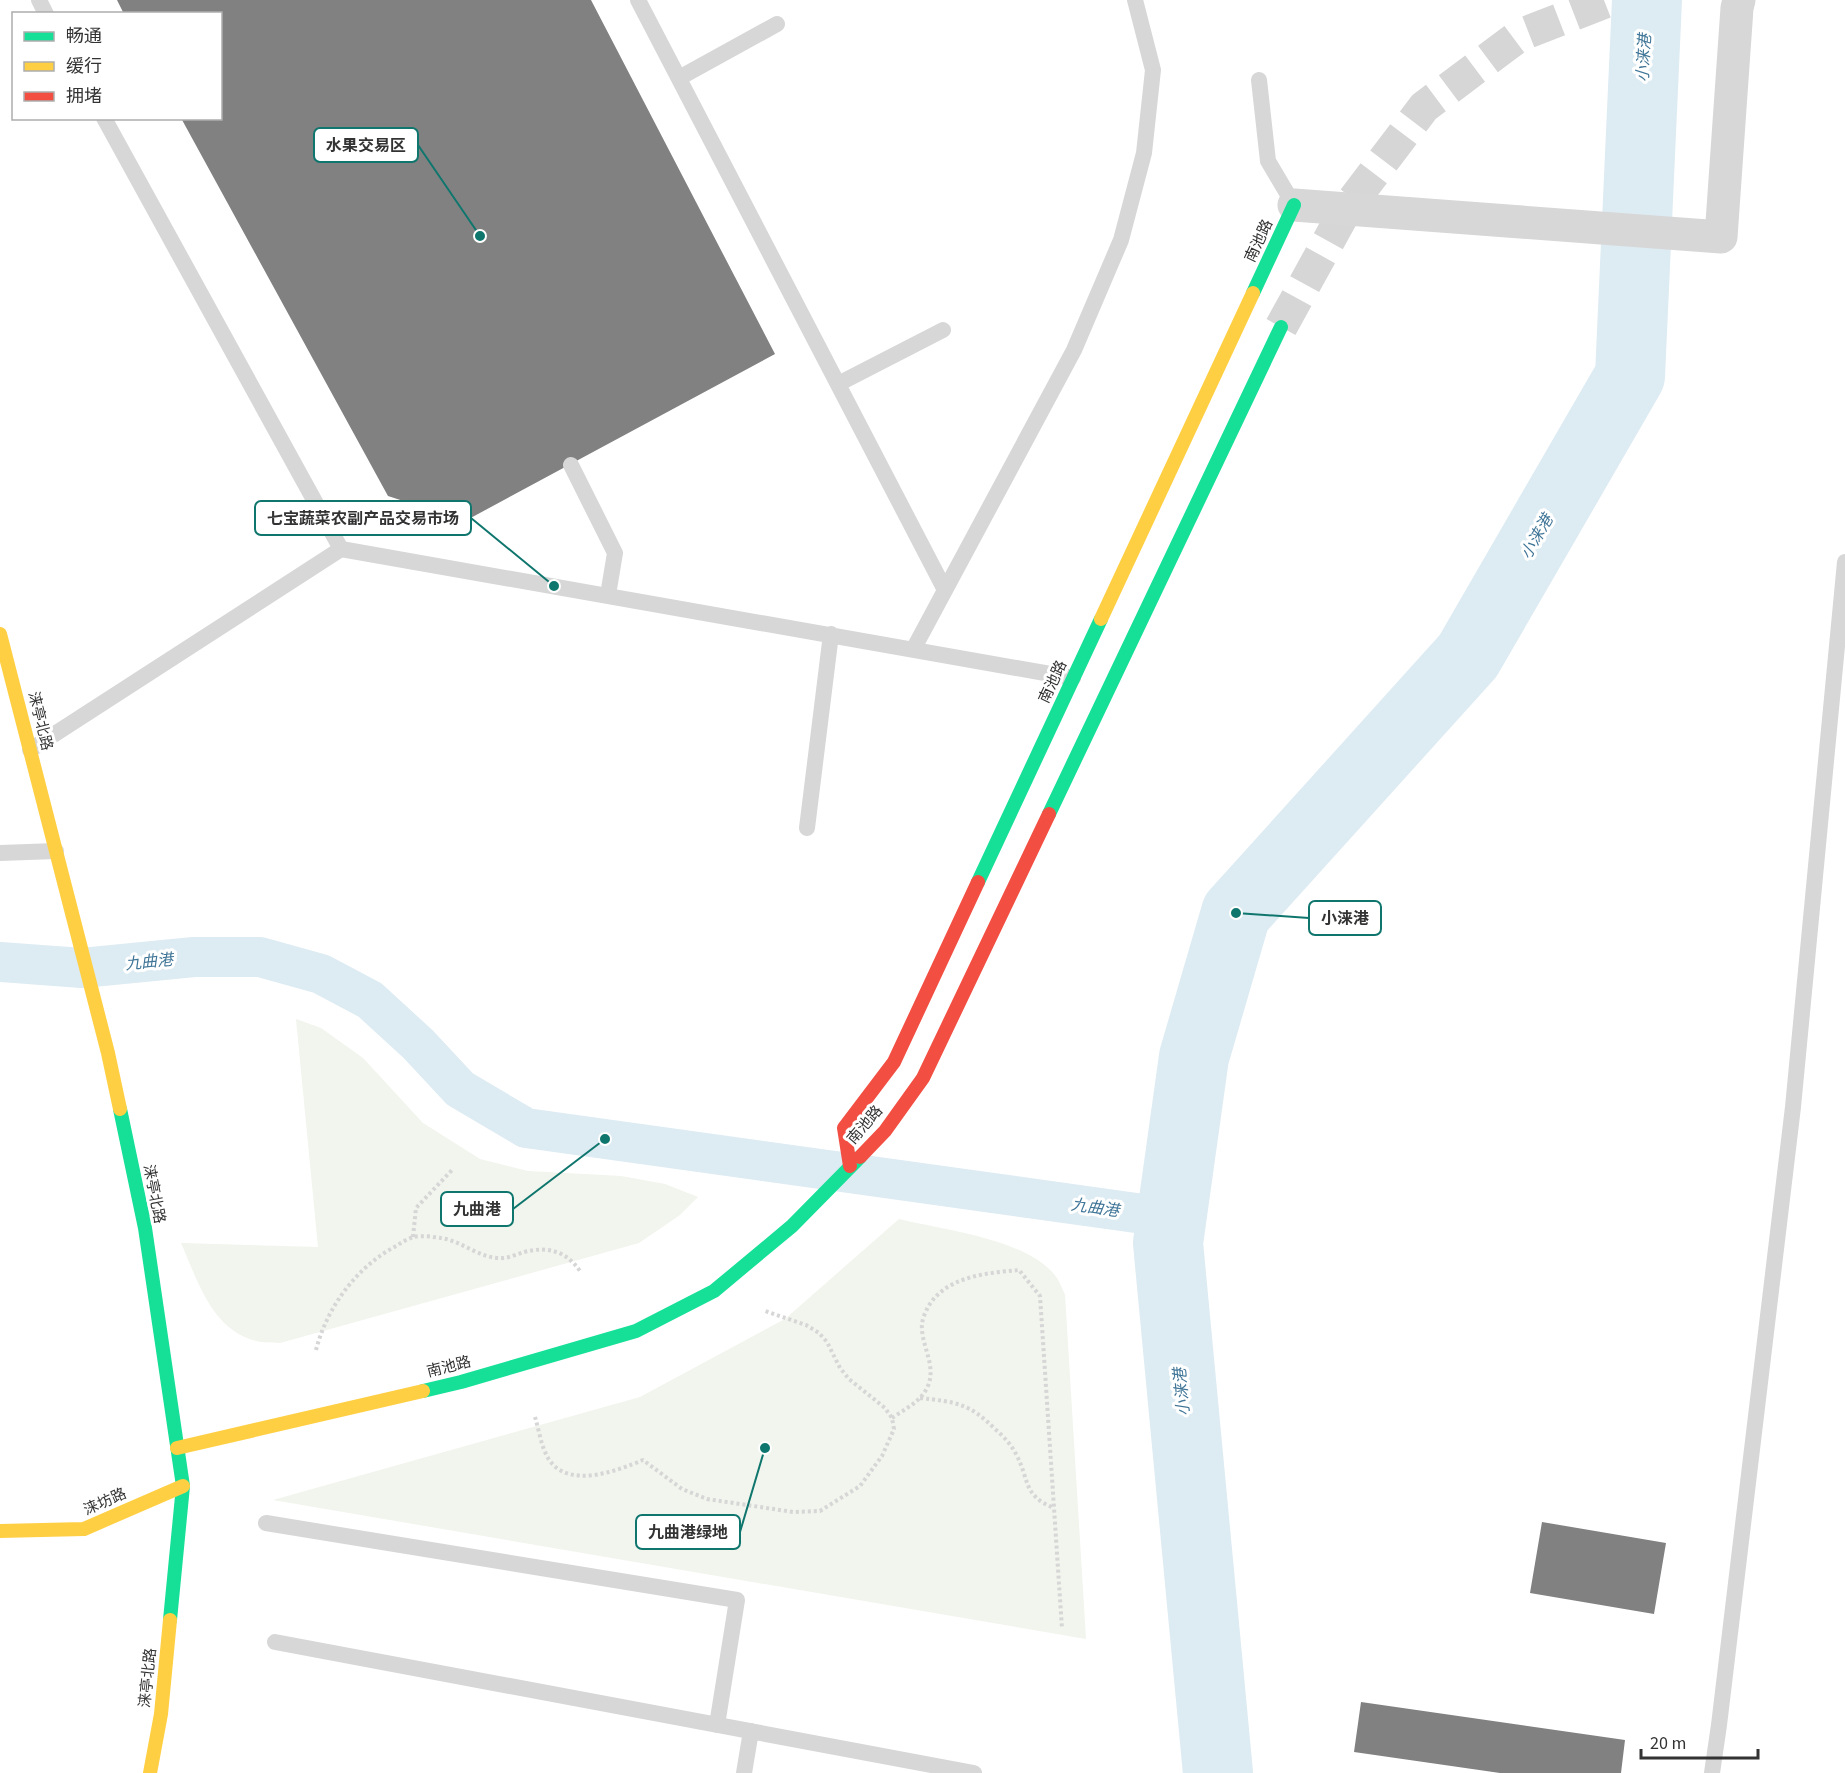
<svg xmlns="http://www.w3.org/2000/svg" width="1845" height="1773" viewBox="0 0 1845 1773" font-family="'Source Sans 3','Noto Sans SC',sans-serif">
<rect width="100%" height="100%" fill="#fff"/>
<path fill="#f1f5ed" d="M296 1019 321 1028 363 1058 423 1123 480 1159 528 1171 621 1176 665 1184 698 1197 680 1215 639 1243 280 1343C272 1342 263 1343 256 1341 211 1329 198 1281 181 1243L318 1247Z
M899 1219C944 1230 1024 1239 1054 1274 1059 1280 1062 1288 1065 1295L1086 1639 273 1500 640 1397 785 1319Z"/>
<g fill="none" stroke-linecap="round" stroke-linejoin="round">
<path stroke="#ddebf3" stroke-width="40" d="M0 962 82 968 194 957H260L321 974 370 1000 418 1044 460 1089 526 1128 1172 1218"/>
<path stroke="#ddebf3" stroke-width="70" d="M1218 1773 1168 1243 1194 1057 1236 913 1468 656 1630 376 1647 0"/>
</g>
<path fill="#818181" d="M117 0H591L775 354 465 521 388 496 181 118H220V14H124Z
M1542 1522 1666 1543 1654 1614 1530 1593Z
M1361 1702 1625 1740 1621 1773H1500L1354 1752Z"/>
<g fill="none" stroke-linecap="round" stroke-linejoin="round">
<path stroke="#d6d6d6" stroke-width="33" stroke-dasharray="33 16" stroke-linecap="butt" d="M1281 327 1345 211 1424 107 1520 35 1610 0"/>
<path stroke="#d6d6d6" stroke-width="4" stroke-dasharray="3 3" stroke-linecap="butt" d="M413 1237 416 1208 452 1170
M316 1350C327 1307 357 1266 398 1245 402 1242 409 1238 414 1237 421 1235 434 1237 441 1238 462 1241 480 1259 502 1258 509 1258 517 1254 524 1252 548 1246 566 1251 580 1271
M920 1398C956 1402 969 1403 995 1429 1003 1436 1011 1444 1016 1454 1030 1480 1022 1495 1054 1508
M535 1417C539 1430 541 1446 548 1458 567 1490 617 1471 643 1460L682 1489 707 1499 793 1512 820 1511 860 1486 882 1456 894 1429 892 1418 885 1408 849 1379 840 1368 827 1342 819 1333 806 1325 765 1311
M892 1418C905 1409 920 1402 927 1388 937 1368 923 1349 922 1329 921 1321 925 1313 928 1307 946 1276 987 1273 1019 1270L1040 1296 1062 1629"/>
<path stroke="#d7d7d7" stroke-width="16" d="M39 0 46 14
M638 0 945 590
M679 78 777 24
M1259 80 1268 161 1294 205
M104 118 341 549 1073 678
M838 384 943 330
M571 465 615 553 608 595
M914 648 1074 350 1121 240 1144 153 1153 70 1135 0
M30 750 341 549
M807 828 831 634
M0 853 56 851
M266 1523 737 1600 717 1725
M275 1642 974 1773
M744 1773 751 1731
M1712 1773 1719 1725 1793 1107 1845 562"/>
<path stroke="#d7d7d7" stroke-width="33" d="M1294 205 1721 237 1737 8 1739 0"/>
<path stroke="#16e098" stroke-width="14" d="M1253 293 1294 205
M1049 814 1281 327
M978 882 1101 619
M120 1109 145 1228 183 1486 170 1620
M423 1391 461 1382 636 1331 714 1291 792 1226 860 1157"/>
<path stroke="#ffcf43" stroke-width="14" d="M1101 619 1253 293
M0 634 108 1053 120 1109
M177 1448 423 1391
M0 1531 84 1529 183 1486
M150 1773 161 1714 170 1620"/>
<path stroke="#f24e42" stroke-width="14" d="M860 1157 885 1131 923 1078 1049 814
M850 1166 844 1128 894 1062 978 882"/>
</g>
<g text-anchor="middle" dominant-baseline="central" stroke-width="6" stroke-linejoin="round" paint-order="stroke">
<g font-size="15" fill="#333" stroke="#fff">
<text transform="translate(1259 241) rotate(-65)">南池路</text>
<text transform="translate(1053 682) rotate(-65)">南池路</text>
<text transform="translate(40 721) rotate(76)">涞亭北路</text>
<text transform="translate(865 1125) rotate(-49)">南池路</text>
<text transform="translate(154 1194) rotate(79)">涞亭北路</text>
<text transform="translate(449 1367) rotate(-14)">南池路</text>
<text transform="translate(105 1502) rotate(-24)">涞坊路</text>
<text transform="translate(148 1678) rotate(-84)">涞亭北路</text>
</g>
<g font-size="16" font-style="italic" fill="#3f7597" stroke="#fff">
<text transform="translate(1644 58) rotate(-87)">小涞港</text>
<text transform="translate(1537 537) rotate(-60)">小涞港</text>
<text transform="translate(149 962) rotate(-6)">九曲港</text>
<text transform="translate(1095 1208) rotate(8)">九曲港</text>
<text transform="translate(1182 1392) rotate(-95)">小涞港</text>
</g>
</g>
<path fill="none" stroke="#0f766e" stroke-width="2" d="M480 236L418 145M554 586L471 518M1236 913L1309 918M605 1139L513 1209M765 1448L740 1532"/>
<g fill="#0f766e" stroke="#fff" stroke-width="2">
<circle cx="480" cy="236" r="6"/>
<circle cx="554" cy="586" r="6"/>
<circle cx="1236" cy="913" r="6"/>
<circle cx="605" cy="1139" r="6"/>
<circle cx="765" cy="1448" r="6"/>
</g>
<g fill="#fff" stroke="#0f766e" stroke-width="2">
<rect x="314" y="128" width="104" height="34" rx="6"/>
<rect x="255" y="501" width="216" height="34" rx="6"/>
<rect x="1309" y="901" width="72" height="34" rx="6"/>
<rect x="441" y="1192" width="72" height="34" rx="6"/>
<rect x="636" y="1515" width="104" height="34" rx="6"/>
</g>
<g font-size="16" text-anchor="middle" font-weight="bold" fill="#333">
<text x="366" y="151">水果交易区</text>
<text x="363" y="524">七宝蔬菜农副产品交易市场</text>
<text x="1345" y="924">小涞港</text>
<text x="477" y="1215">九曲港</text>
<text x="688" y="1538">九曲港绿地</text>
</g>
<rect x="12" y="12" width="210" height="108" fill="#ffffff" stroke="#adadad" stroke-width="1.5"/>
<rect x="24" y="32" width="30" height="9" fill="#16e098" stroke="#adadad" stroke-width="1.5"/>
<text x="66" y="42" font-size="18" fill="#333333">畅通</text>
<rect x="24" y="62" width="30" height="9" fill="#ffcf43" stroke="#adadad" stroke-width="1.5"/>
<text x="66" y="72" font-size="18" fill="#333333">缓行</text>
<rect x="24" y="92" width="30" height="9" fill="#f24e42" stroke="#adadad" stroke-width="1.5"/>
<text x="66" y="102" font-size="18" fill="#333333">拥堵</text>
<path d="M1641 1749v9h117v-9" fill="none" stroke="#333333" stroke-width="3"/>
<text x="1650" y="1749" font-size="18" fill="#333333" stroke="#ffffff" stroke-width="4.5" paint-order="stroke">20 m</text>
</svg>
